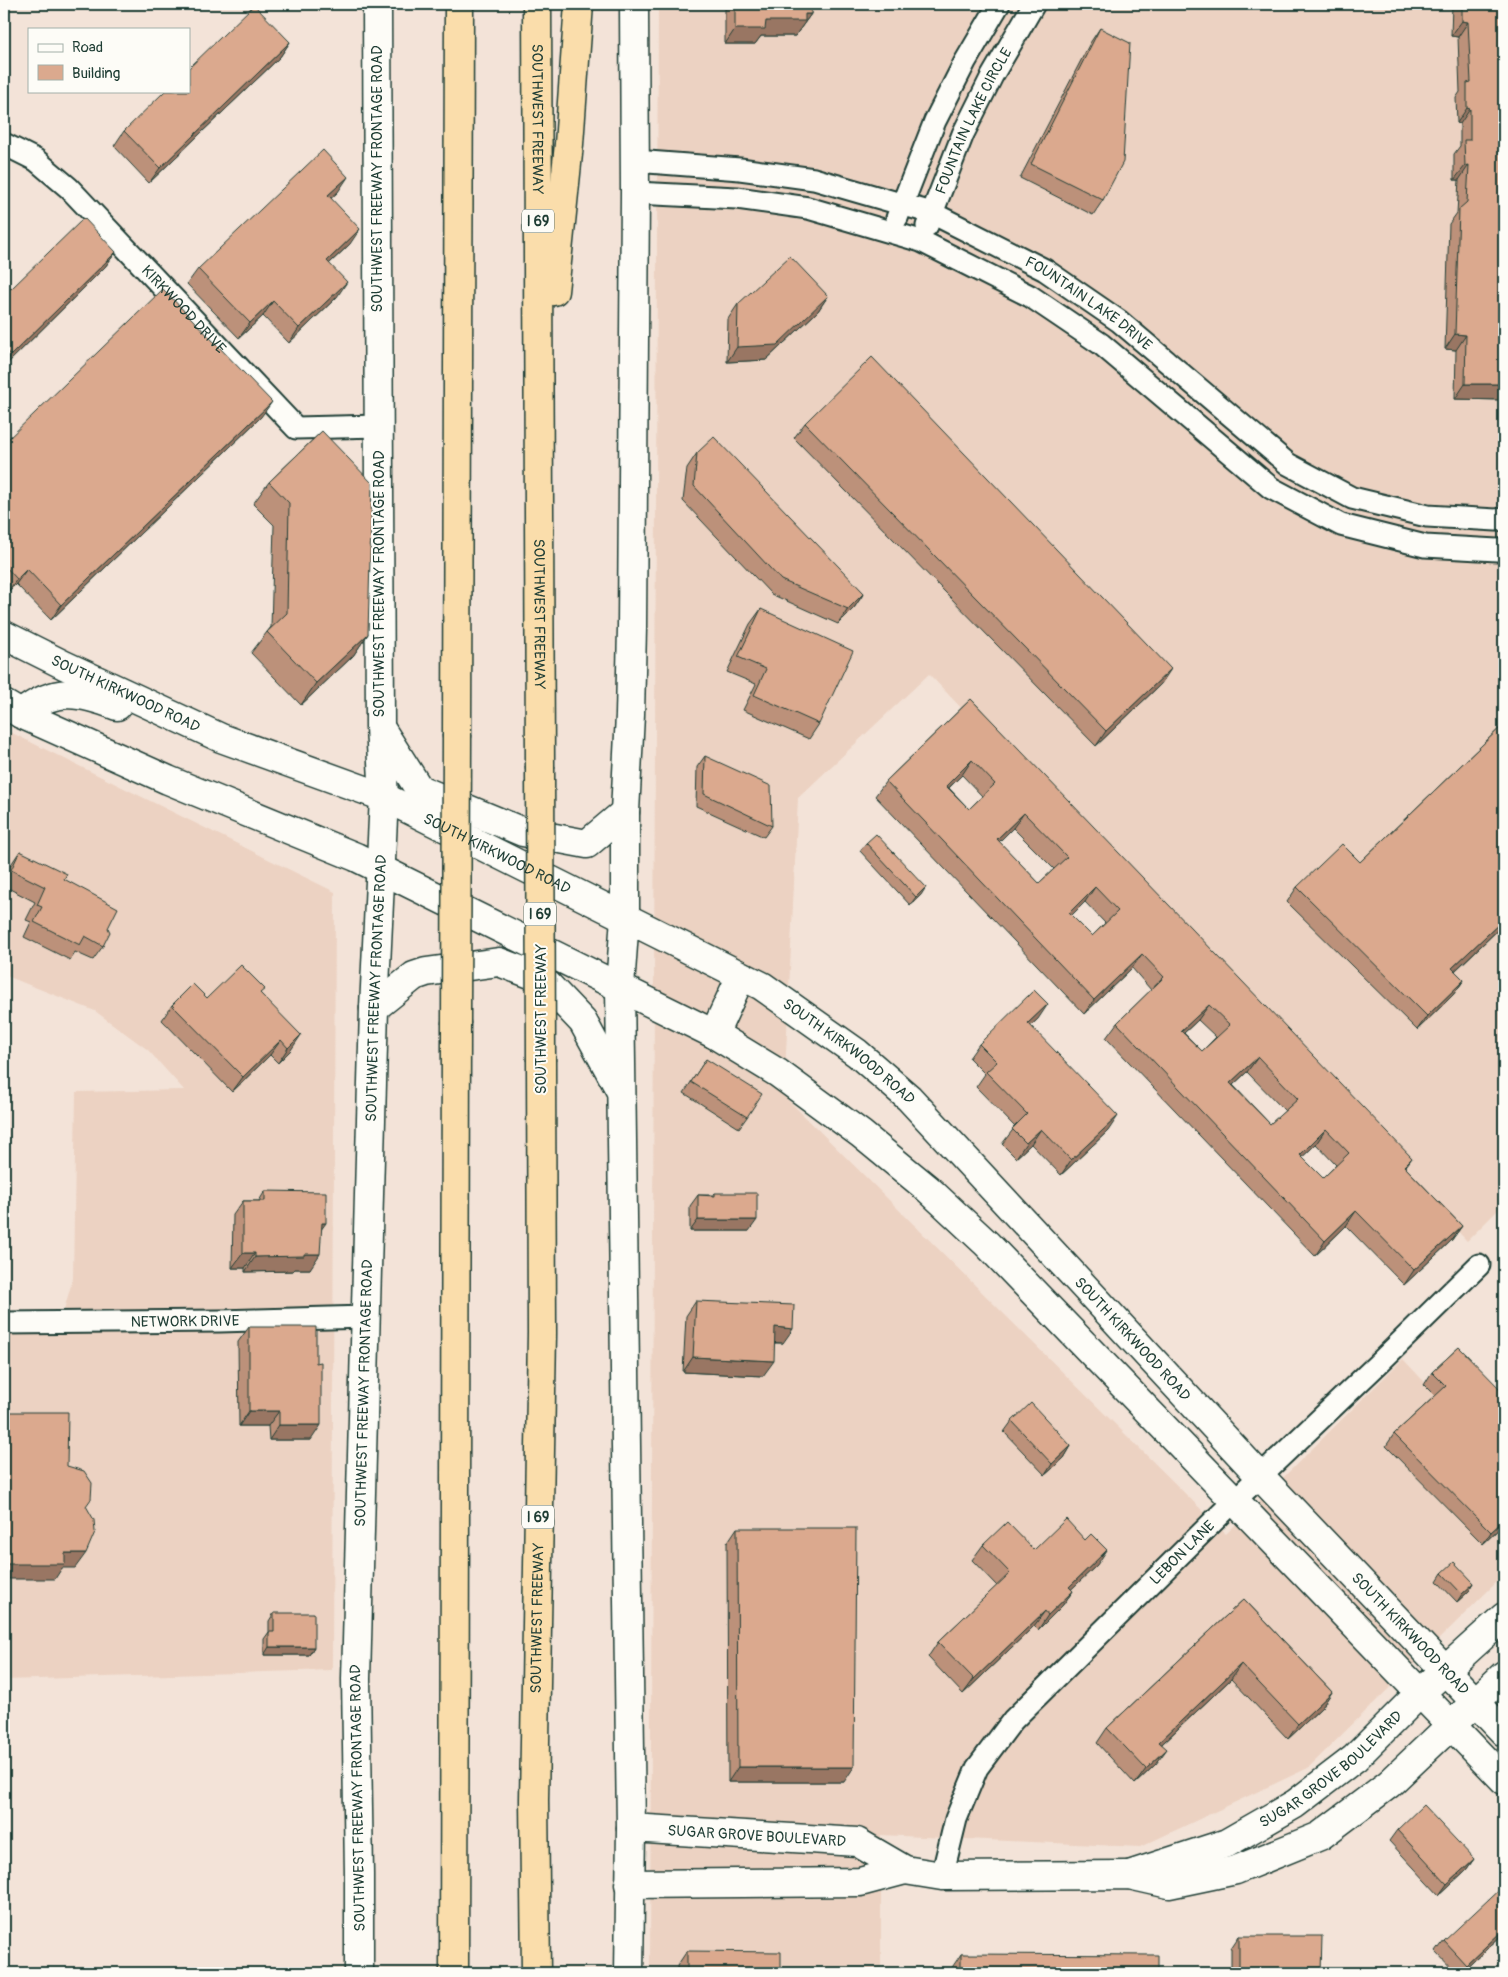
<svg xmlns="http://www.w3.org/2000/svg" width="1508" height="1977" viewBox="0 0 1508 1977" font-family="Pangolin,sans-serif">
<rect width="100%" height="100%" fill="#f3e3d8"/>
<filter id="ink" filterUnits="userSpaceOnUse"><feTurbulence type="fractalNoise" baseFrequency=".02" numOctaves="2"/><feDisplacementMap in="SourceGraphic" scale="10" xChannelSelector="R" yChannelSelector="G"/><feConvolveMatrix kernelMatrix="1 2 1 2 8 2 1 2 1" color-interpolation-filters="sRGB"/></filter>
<g filter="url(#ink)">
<path fill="#ecd2c2" d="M658 4H1504V1204L1467 1241 929 674 798 798 784 1096 1226 1534 1403 1359 1504 1467V1575L1308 1768 1140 1847 881 1835V1973H650Z
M4 729 335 892 332 1670 4 1680V1335L58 1331 73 1278 76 1092 184 1090 148 1050 95 1011 4 975Z"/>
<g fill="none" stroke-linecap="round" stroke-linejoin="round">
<defs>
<g id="street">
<path id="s1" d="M4 144 36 160 69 188 296 428 379 426"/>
<path id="s2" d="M635 161 740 169 814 179 932 213 1045 270 1119 321 1288 464 1352 498 1427 516 1496 520 1504 519"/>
<path d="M635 193 737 198 808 208 921 241 1030 296 1101 344 1271 488 1341 525 1425 546 1497 550 1504 549"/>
<path d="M897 218 935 121 965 62 999 4"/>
<path id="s3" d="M927 226 963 134 992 76 1034 4"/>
<path id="s4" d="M4 1323 220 1321 366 1317"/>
<path id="s5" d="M942 1876 956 1819 977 1768 1013 1720 1235 1500 1380 1362 1479 1265"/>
</g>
<g id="secondary">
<path id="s6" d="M4 635 64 665 221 738 384 797 762 986 857 1053 909 1098 1260 1476 1504 1732"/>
<path d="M4 704 21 714 168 780 356 857 714 1034 778 1073 861 1134 928 1189 987 1244 1504 1780"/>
<path d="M21 714C54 687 79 691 117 706"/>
<path d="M381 729 419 789 523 832 587 844 625 812"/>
<path d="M374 1008 414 976 426 972 499 962 541 978 583 1022 619 1088"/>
<path d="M714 1034 741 976"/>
<path id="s7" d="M631 1828 857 1842 905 1870 942 1876 1129 1875 1169 1884 1236 1870 1320 1836 1389 1784 1504 1675"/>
<path id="s8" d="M1129 1875 1227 1843 1295 1804 1355 1758 1420 1693 1504 1617"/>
<path d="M629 1884 860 1882 905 1870"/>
<path id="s9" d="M359 1973V1874L356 1679 374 1008 384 797 380 727 377 4"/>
<path d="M629 1973 631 1828 620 987 625 917V812L630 715 632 628 635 193 634 4"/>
</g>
<g id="highway">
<path id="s10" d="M537 4 540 766"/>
<path d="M554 291 569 144 579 4"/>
<path d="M457 735 459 4"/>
<path d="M454 1973 456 1024"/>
<path id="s11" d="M536 1973 534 1800 542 1333 541 1061"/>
</g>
</defs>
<use href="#street" stroke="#1f3d34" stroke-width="25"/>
<use href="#secondary" stroke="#1f3d34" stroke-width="31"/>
<use href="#highway" stroke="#1f3d34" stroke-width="31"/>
<use href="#street" stroke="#fdfcf7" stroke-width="21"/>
<use href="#secondary" stroke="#fdfcf7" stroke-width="28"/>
<use href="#highway" stroke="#faddab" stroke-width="28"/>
<defs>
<path id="highway-bridge" d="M540 766 541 1061
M456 1024 457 735"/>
</defs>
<use href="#highway-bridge" stroke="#1f3d34" stroke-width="31" stroke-linecap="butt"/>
<use href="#highway-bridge" stroke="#faddab" stroke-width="28"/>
</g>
<path fill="#bc917a" stroke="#1f3d34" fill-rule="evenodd" d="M725 4H811V14L795 36H761L755 44H725Z
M1452 4H1504V400L1455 399 1456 350 1445 349 1449 224 1457 213 1459 180H1454V154L1460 146V124L1457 123 1456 98 1460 92 1458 37 1451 36Z
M1100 28 1103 200 1093 215 1020 178 1090 43Z
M290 42 280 57 149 183 114 146 124 131Z
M338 192 331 198 350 244 329 264 337 297 289 343 263 316 239 338 187 284 198 269Z
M116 252 105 267 4 367V285L11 289Z
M828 296 818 311 766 360 727 362 728 319 738 304Z
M261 417 51 620 16 584 6 594 4 591V443Z
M805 423 1161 684 1096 746 794 438Z
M322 431 368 634 353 656 301 705 251 653 267 632 271 627 274 525 253 504 269 482Z
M697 453 864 593 854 608 838 624 771 594 683 501 687 468Z
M761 609 819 724 809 739 743 710 756 684 727 672 750 624Z
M971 699 1405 1167 1462 1226 1451 1241 1404 1285 1346 1226 1315 1256 1106 1038 1117 1023 1151 990 1132 968 1084 1014 875 796 886 781ZM962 775 982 796 969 809 949 788ZM1013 828 1054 869 1039 883 999 842ZM1085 902 1105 923 1092 936 1071 915ZM1198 1020 1216 1037 1202 1051 1184 1033ZM1247 1072 1285 1111 1270 1124 1233 1085ZM1316 1144 1336 1165 1323 1178 1302 1157Z
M1504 724V924L1455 971 1464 980 1453 995 1417 1030 1287 902 1297 887 1360 862Z
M705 756 772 826 764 837 696 806 697 767Z
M866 843 921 895 910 905 860 851Z
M20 851 64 879 108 928 103 946 93 960 75 952 70 960 24 937 31 922 26 920 35 902 4 886V878L10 866Z
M261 994 291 1050 278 1063 270 1055 232 1092 162 1020 172 1005 207 998Z
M1038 1019 1030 1026 1108 1131 1061 1175 1031 1144 1016 1158 1002 1144 1015 1127 976 1087 985 1074 969 1058 979 1044Z
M706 1059 747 1117 739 1128 684 1093Z
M265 1191 321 1229 310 1269H295L293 1271 245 1272V1268H232L233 1215 243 1201H259Z
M715 1193 749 1231H690V1206L698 1195H713Z
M696 1301 783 1343H775L763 1376 683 1372 686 1316Z
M249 1327 311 1440H269L268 1426H239L238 1342Z
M1459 1347 1504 1524 1483 1544 1386 1446 1394 1434 1435 1396 1424 1385 1432 1372Z
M1012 1421 1071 1446 1064 1458 1045 1475 1004 1432Z
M737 1528 844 1782H728L727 1543Z
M983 1545 1034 1550 1097 1565 1071 1589 1073 1591 1062 1606 1038 1630 1034 1626 963 1694 928 1657 938 1642 997 1586 972 1560Z
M1442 1573 1474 1583 1469 1591 1457 1602 1437 1581Z
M1244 1599 1332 1692 1322 1707 1288 1739 1231 1679 1162 1744 1156 1764 1135 1784 1097 1743 1107 1728Z
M274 1613 314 1647 309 1655H264V1639L269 1632V1621Z
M1397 1830 1474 1859 1466 1870 1439 1895 1389 1841Z
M1504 1933 1461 1973H1456L1436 1952 1444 1941Z
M1239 1936 1321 1973H1231V1948Z
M687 1951 781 1973H677V1966Z
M961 1954 1158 1973H951V1969Z"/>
<path fill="#997663" stroke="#1f3d34" d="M805 14H811L795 36H761L755 44H725L735 29 766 21Z
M1462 21 1468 22 1458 37 1451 36Z
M290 42 280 57 149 183 160 168Z
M1467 108 1470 109 1460 124 1457 123Z
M1469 165 1459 180H1454L1465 166Z
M348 177 338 192 318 210 328 195Z
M360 229 350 244 316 276 327 261Z
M116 252 105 267 4 367V366L11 355Z
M347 282 337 297 289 343 299 328Z
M828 296 818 311 766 360 727 362 737 347Z
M273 301 263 316 239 338 250 323Z
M1455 334 1466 335 1456 350 1445 349Z
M1465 384H1504V400L1455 399Z
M272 402 261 417 51 620 61 605Z
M27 569 16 584 6 594 17 579Z
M864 593 854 608 838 624 848 609Z
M368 634 353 656 301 705 316 683Z
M1171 669 1161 684 1096 746 1106 731Z
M972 760 962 775 936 800 946 786Z
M1024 813 1013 828 987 854 997 839Z
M926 887 921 895 910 905 916 897Z
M1095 887 1085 902 1059 928 1069 913Z
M1504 919V924L1442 983 1452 968Z
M1142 954 1132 968 1084 1014 1094 1000Z
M1464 980 1453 995 1417 1030 1427 1016Z
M1048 1004 1038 1019 1017 1038 1028 1023Z
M1209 1005 1198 1020 1171 1045 1181 1031Z
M301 1035 291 1050 278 1063 288 1048Z
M281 1040 270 1055 232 1092 243 1077Z
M1258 1057 1247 1072 1220 1097 1230 1083Z
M1118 1116 1108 1131 1061 1175 1071 1160Z
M1041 1129 1031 1144 1016 1158 1026 1143Z
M1326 1129 1316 1144 1290 1169 1300 1155Z
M1412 1158 1401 1173 1404 1166Z
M1356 1211 1346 1226 1315 1256 1325 1241Z
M698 1220H757L749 1231H690Z
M322 1223H326L315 1238Z
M1462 1226 1451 1241 1404 1285 1414 1270Z
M243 1253H255L245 1268H232Z
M304 1254H320L310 1269H295L293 1271 245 1272 255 1257Z
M775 1327 793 1329 783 1343 765 1342Z
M693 1357 774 1361 763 1376 683 1372Z
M249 1411H279L268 1426H239Z
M279 1425H321L311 1440H269Z
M1071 1446 1064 1458 1045 1475 1052 1464Z
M1504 1520V1524L1483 1544 1491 1532Z
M1107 1550 1097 1565 1059 1601 1069 1587Z
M65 1553H86L75 1568H62L55 1579H4V1564Z
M1474 1583 1469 1591 1457 1602 1462 1594Z
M1073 1591 1062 1606 1038 1630 1048 1615Z
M1045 1611 1034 1626 963 1694 974 1679Z
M269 1647H314L309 1655H264Z
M1241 1664 1231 1679 1149 1756 1159 1742Z
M1332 1692 1322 1707 1288 1739 1298 1724Z
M1167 1749 1156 1764 1135 1784 1146 1769Z
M738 1767H854L844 1782H728Z
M1474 1859 1466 1870 1439 1895 1447 1884Z
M1504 1929V1933L1461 1973H1460L1466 1965Z"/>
<path fill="#dba98e" stroke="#1f3d34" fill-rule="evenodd" d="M735 4H811V14H805V21H766L765 29H735Z
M1462 4H1504V384H1465L1466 335 1455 334 1459 209 1467 202 1469 165 1465 166 1464 140H1470V109L1467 108V83L1471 82 1468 22 1462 21Z
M254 5 290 42 160 168 124 131 165 91H189V68Z
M1100 28 1130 43 1123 162 1103 200 1031 164Z
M323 150 348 177 328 195 360 229 327 261 347 282 299 328 273 301 250 323 198 269Z
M84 218 116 252 11 355 4 350V285L11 289Z
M790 256 828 296 777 345 737 347 738 304Z
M163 289 272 402 61 605 27 569 17 579 4 565V443Z
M872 357 1171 669 1106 731 805 423Z
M322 431 372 483 368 634 316 683 267 632 287 613 289 503 269 482Z
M714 437 864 593 848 609 781 580 694 486 697 453Z
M761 609 853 651 819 724 754 695 766 669 738 657Z
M971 699 1412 1158 1404 1166 1462 1226 1414 1270 1356 1211 1325 1241 1117 1023 1164 977 1142 954 1094 1000 886 781ZM972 760 995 784 969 809 946 786ZM1024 813 1067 857 1039 883 997 839ZM1095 887 1118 911 1092 936 1069 913ZM1209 1005 1230 1025 1202 1051 1181 1031ZM1258 1057 1298 1099 1270 1124 1230 1083ZM1326 1129 1349 1153 1323 1178 1300 1155Z
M1504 724V919L1452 968 1464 980 1427 1016 1297 887 1342 844 1360 862Z
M705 756 771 786 772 826 704 794Z
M876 834 926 887 916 897 866 843Z
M20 851 67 874 64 879 118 908 108 928 110 932 103 946 85 936 80 945 34 922 42 907 37 905 45 887 11 870Z
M241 965 265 989 260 993 301 1035 288 1048 281 1040 243 1077 172 1005 193 984 207 998Z
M1034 990 1048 1004 1028 1023 1118 1116 1071 1160 1041 1129 1026 1143 1012 1129 1027 1114 986 1072 997 1062 979 1044Z
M706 1059 762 1094 747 1117 691 1082Z
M265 1191 326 1192V1223H322L320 1254H304V1256L255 1257V1253H243V1201H265Z
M715 1193H757V1220H698V1195L715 1196Z
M696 1301 794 1305 793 1329 775 1327 774 1361 693 1357Z
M249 1327H316V1363L321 1362V1425H279V1411H249Z
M1459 1347 1504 1393V1520L1491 1532 1394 1434 1446 1386 1432 1372Z
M1031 1403 1071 1446 1052 1464 1012 1421Z
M4 1412H68L67 1466 84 1471 92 1483 91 1499 86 1506 94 1520 95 1532 86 1553H65V1564H4Z
M1066 1519 1085 1540 1091 1534 1107 1550 1069 1587 1073 1591 1048 1615 1045 1611 974 1679 938 1642 1010 1573 983 1545 1007 1522 1034 1550Z
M737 1528H856L854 1767H738Z
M1454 1562 1474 1583 1462 1594 1442 1573Z
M1244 1599 1332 1692 1298 1724 1241 1664 1159 1742 1167 1749 1146 1769 1107 1728Z
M274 1613H314V1647H269V1632H274Z
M1423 1805 1474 1859 1447 1884 1397 1830Z
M1504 1885V1929L1466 1965 1444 1941Z
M1239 1936H1322L1321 1973H1239Z
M687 1951 781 1952V1973H687Z
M961 1954 1158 1955V1973H961Z"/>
</g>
<g text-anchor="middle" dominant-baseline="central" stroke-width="4" stroke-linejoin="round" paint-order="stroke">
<g fill="#fdfcf7" stroke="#62766e" stroke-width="1">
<rect x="522" y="209.5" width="32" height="23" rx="4"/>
<rect x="524" y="902.5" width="32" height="23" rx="4"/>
<rect x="522" y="1505.5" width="32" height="23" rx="4"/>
</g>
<g font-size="14" font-weight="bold" fill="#1f3d34">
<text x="538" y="221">I 69</text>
<text x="540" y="914">I 69</text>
<text x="538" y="1517">I 69</text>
</g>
<g font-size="15" fill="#1f3d34" stroke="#fdfcf7">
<text stroke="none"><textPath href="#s10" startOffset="115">SOUTHWEST FREEWAY</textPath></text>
<text stroke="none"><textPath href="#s3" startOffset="115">FOUNTAIN LAKE CIRCLE</textPath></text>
<text transform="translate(377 179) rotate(-90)">SOUTHWEST FREEWAY FRONTAGE ROAD</text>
<text stroke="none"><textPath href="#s2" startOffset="484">FOUNTAIN LAKE DRIVE</textPath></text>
<text stroke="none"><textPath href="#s1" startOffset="246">KIRKWOOD DRIVE</textPath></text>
<text transform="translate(379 584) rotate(-90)">SOUTHWEST FREEWAY FRONTAGE ROAD</text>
<text stroke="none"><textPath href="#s10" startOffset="610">SOUTHWEST FREEWAY</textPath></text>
<text stroke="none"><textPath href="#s6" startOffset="135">SOUTH KIRKWOOD ROAD</textPath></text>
<text stroke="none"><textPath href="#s6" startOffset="540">SOUTH KIRKWOOD ROAD</textPath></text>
<text stroke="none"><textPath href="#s9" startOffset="985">SOUTHWEST FREEWAY FRONTAGE ROAD</textPath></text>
<text transform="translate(541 1019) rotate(-90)">SOUTHWEST FREEWAY</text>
<text stroke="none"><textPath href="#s6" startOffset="945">SOUTH KIRKWOOD ROAD</textPath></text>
<text stroke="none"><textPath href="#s4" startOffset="181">NETWORK DRIVE</textPath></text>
<text stroke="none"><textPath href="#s6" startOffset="1350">SOUTH KIRKWOOD ROAD</textPath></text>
<text stroke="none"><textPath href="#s9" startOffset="580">SOUTHWEST FREEWAY FRONTAGE ROAD</textPath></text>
<text stroke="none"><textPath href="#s5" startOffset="412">LEBON LANE</textPath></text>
<text stroke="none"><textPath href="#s11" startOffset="355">SOUTHWEST FREEWAY</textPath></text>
<text stroke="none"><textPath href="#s6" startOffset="1755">SOUTH KIRKWOOD ROAD</textPath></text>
<text stroke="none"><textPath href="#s8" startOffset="231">SUGAR GROVE BOULEVARD</textPath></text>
<text transform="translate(358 1798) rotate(-91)">SOUTHWEST FREEWAY FRONTAGE ROAD</text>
<text stroke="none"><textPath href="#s7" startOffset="126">SUGAR GROVE BOULEVARD</textPath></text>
</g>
</g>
<rect width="1508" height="1977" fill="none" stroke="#fdfcf7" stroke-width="20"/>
<rect x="10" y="10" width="1488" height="1957" fill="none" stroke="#1f3d34" stroke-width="2" filter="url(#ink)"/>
<rect x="28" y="28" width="162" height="65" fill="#fdfcf7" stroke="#a4b0a9"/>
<rect x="38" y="44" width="25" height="8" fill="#fdfcf7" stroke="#a4b0a9"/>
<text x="72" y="52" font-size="15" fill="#1f3d34">Road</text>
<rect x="38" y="65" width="25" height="15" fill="#dba98e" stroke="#a4b0a9"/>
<text x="72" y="78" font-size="15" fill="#1f3d34">Building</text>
</svg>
